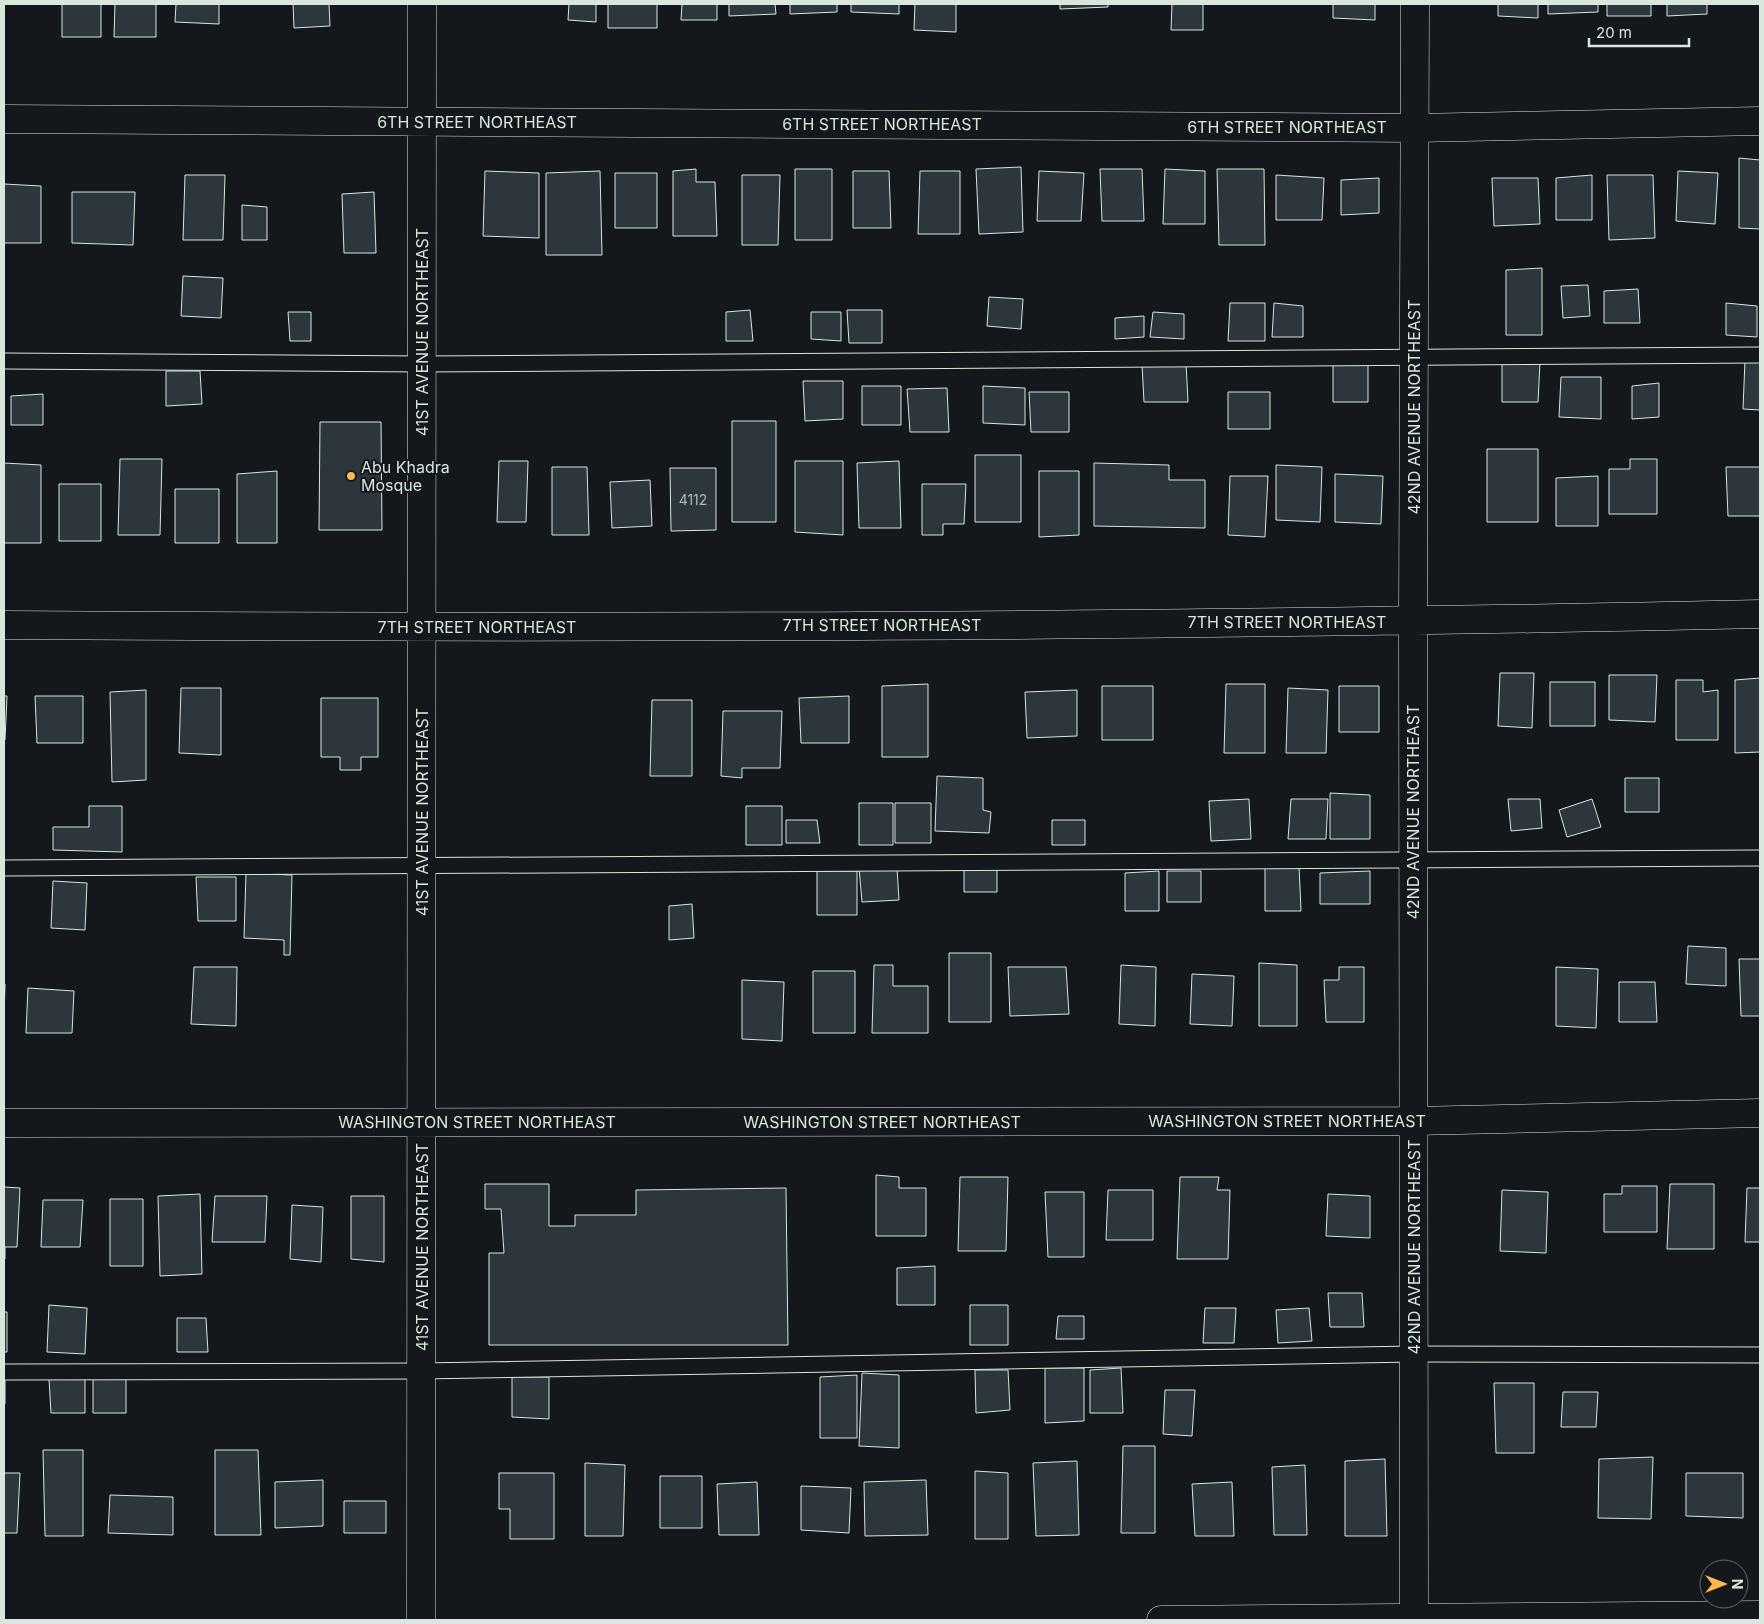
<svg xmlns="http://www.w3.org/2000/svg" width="1764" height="1624" viewBox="0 0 1764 1624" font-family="Inter,sans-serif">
<rect width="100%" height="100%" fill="#14181c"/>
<path fill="#2c363c" stroke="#d8e6dc" d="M62 4H101V37H62Z
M115 4H156V37H114Z
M176 4H219V24L175 22Z
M293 4H329L330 26 294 28Z
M569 4H596V22L568 20Z
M608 4H657V28H608Z
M682 4H717V20H681Z
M729 4H775L776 14 729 16Z
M790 4H837V12L790 14Z
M851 4H899V14L851 12Z
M915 4H956V32L914 30Z
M1060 4H1108V7L1060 9Z
M1172 4H1203V30H1171Z
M1333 4H1375V20L1333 18Z
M1498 4H1538V18L1498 16Z
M1548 4H1598V12L1548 14Z
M1607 4H1651V16H1607Z
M1667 4H1707V14L1667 16Z
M1739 158 1760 160V229L1739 228Z
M1021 167 1023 232 979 234 976 169Z
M696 169V182H715L717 236H673V171Z
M795 169H832V240H795Z
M1100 169H1142L1144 221H1102Z
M1165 169 1205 171V224H1163Z
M1217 169H1264L1265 245H1219Z
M485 171 539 173V238L483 236Z
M600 171 602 255H546V173Z
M853 171H889L891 228H853Z
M920 171H960V234H918Z
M1039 171 1084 173 1081 221H1037Z
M1678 171 1718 173 1715 224 1676 221Z
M615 173H657V228H615Z
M185 175H225L223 240H183Z
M742 175H780L778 245H742Z
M1276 175 1324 178 1322 220H1276Z
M1592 175V220H1556V178Z
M1607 175H1653L1655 238 1609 240Z
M1379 178V213L1341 215V180Z
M1492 178H1538L1540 224 1494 226Z
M4 184 41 186V243H4Z
M72 192H135L133 245 72 243Z
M374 192 376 253H344L342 194Z
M242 205 267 207V240H242Z
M1542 268V335H1506V270Z
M183 276 223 278 221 318 181 316Z
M1588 285 1590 316 1563 318 1561 286Z
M1638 289 1640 323H1604V291Z
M989 297 1023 299 1021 329 987 326Z
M1230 303H1265V341H1228Z
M1274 303 1303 306V337H1272Z
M1726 303 1757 306V337L1726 335Z
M750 310 753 341H726V312Z
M847 310H882V343H849Z
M288 312H311V341H290Z
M811 312H841V341L811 339Z
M1153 312 1184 314V339L1150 337Z
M1144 316V337L1115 339V318Z
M1745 360 1760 361V410L1743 409Z
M1186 362 1188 402H1144L1142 364Z
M1502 362H1540L1538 402H1502Z
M1333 364H1368V402H1333Z
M166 371H200L202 404 166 406Z
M1561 377H1601V419L1559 417Z
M803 381H843V419L805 421Z
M1659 383V417L1632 419V386Z
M862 386H901V425H862Z
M983 386 1025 388V425L983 423Z
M947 388 949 432H910L907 389Z
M1029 392H1069V432H1031Z
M1228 392H1270V429H1228Z
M43 394V425H11V396Z
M732 421H776V522H732Z
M320 422H381L382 530H319Z
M1487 449H1538V522H1487Z
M975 455H1021V522H975Z
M120 459H162L160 535H118Z
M1630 459H1657V514H1609V469H1630Z
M499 461H528L526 522H497Z
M795 461H843V535L795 532Z
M899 461 901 528H859L857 463Z
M4 463 41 465V543H4Z
M1094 463 1169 465V480H1205V528L1094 526Z
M1276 465 1322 467 1320 522 1276 520Z
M552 467H587L589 535H552Z
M1726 467H1760V516H1728Z
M670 468H716V530L671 531Z
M277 471V543H237V474Z
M1039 471H1079V535L1039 537Z
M1335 474 1383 476 1381 524 1335 522Z
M1230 476H1268L1265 537 1228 535Z
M1598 476V526H1556V478Z
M650 480 652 526 612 528 610 482Z
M59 484H101V541H59Z
M922 484H966L964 524H943V535H922Z
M175 489H219V543H175Z
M1500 673H1534L1532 728 1498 726Z
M1609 675H1657L1655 722 1609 720Z
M1760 678V752L1735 753V680Z
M1676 680H1703V692L1718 690V740H1676Z
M1550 682H1595V726H1550Z
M928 684V757H882V686Z
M1226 684H1265V753H1224Z
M1102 686H1153V740H1102Z
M1339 686H1379V732H1339Z
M181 688H221V755L179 753Z
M1288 688 1328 690 1326 753H1286Z
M146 690V780L112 782 110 692Z
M1077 690V736L1027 738 1025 692Z
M4 696H7L5 740H4Z
M35 696H83V743H37Z
M849 696V743H801L799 698Z
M321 698H378V757H361V770H340V757H321Z
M652 700H692V776H650Z
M723 711H782L780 768H742V778L721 776Z
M937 776 983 778V810L991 812 989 833 935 831Z
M1625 778H1659V812H1625Z
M1330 793 1370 795V839H1330Z
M1249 799 1251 839 1211 841 1209 801Z
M1291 799H1328L1326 839H1288Z
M1508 799H1540L1542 828 1511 831Z
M1592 799 1601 827 1567 837 1559 810Z
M859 803H893V845H859Z
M895 803H931V843H895Z
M89 806H122V852L53 850V827H89Z
M746 806H782V845H746Z
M786 820H817L820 843H786Z
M1052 820H1085V845H1052Z
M1265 866H1299L1301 911H1265Z
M859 868H897L899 900 862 902Z
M964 868H997V892H964Z
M817 871H857V915H817Z
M1159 871V911H1125V873Z
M1167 871H1201V902H1167Z
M1370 871V904H1320V873Z
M246 873 292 875 290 955H284V940L244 938Z
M196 877H236V921H198Z
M53 881 87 883 85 930 51 928Z
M692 904 694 938 669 940V906Z
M1688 946 1726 948V986L1686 984Z
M949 953H991V1022H949Z
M1739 959H1760V1016H1741Z
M1259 963 1297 965V1026H1259Z
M874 965H893V986H928V1033H872Z
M1121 965 1156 967 1155 1026 1119 1024Z
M194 967H237L236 1026 191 1024Z
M1008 967H1066L1069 1014 1010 1016Z
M1339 967H1364V1022H1326L1324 980H1339Z
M1556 967 1598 969 1596 1028 1556 1026Z
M813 971H855V1033H813Z
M1192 974 1234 976 1232 1026 1190 1024Z
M742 980 784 982 782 1041 742 1039Z
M1619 982H1655L1657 1022H1619Z
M4 984H5L4 1017Z
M28 988 74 991 72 1033H26Z
M876 1175 899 1177V1188H926V1236H876Z
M960 1177H1008L1006 1251H958Z
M1180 1177H1219L1217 1190H1230L1228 1259H1177Z
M485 1184H549V1226H575V1215H636V1190L786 1188 788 1345H489V1253H504L501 1209H485Z
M1670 1184H1714V1249H1667Z
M1622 1186H1657V1232H1604V1194H1622Z
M4 1187 20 1188 17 1247H5V1259H4Z
M1747 1188H1760V1242H1745Z
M1108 1190H1153V1240H1106Z
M1502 1190 1548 1192 1546 1253 1500 1251Z
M1045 1192H1084V1257H1048Z
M200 1194 202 1274 160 1276 158 1196Z
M1328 1194 1370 1196V1238L1326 1236Z
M215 1196H267L265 1242H212Z
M351 1196H384V1262L351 1259Z
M110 1199H143V1266H110Z
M43 1200H83L80 1247H41Z
M292 1205 323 1207 321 1262 290 1259Z
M935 1266V1305H897V1268Z
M1328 1293H1362L1364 1327H1330Z
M49 1305 87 1308 85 1354 47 1352Z
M970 1305H1008V1345H970Z
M1205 1308H1236L1234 1343H1203Z
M1309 1308 1312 1341 1278 1343 1276 1310Z
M4 1312H7V1352H4Z
M1058 1316H1084V1339H1056Z
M177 1318H206L208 1352H177Z
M1045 1368H1084V1421L1045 1423Z
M1121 1368 1123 1413H1090V1370Z
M975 1370H1008L1010 1410 976 1413Z
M862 1373 899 1375V1448L859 1446Z
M857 1375V1438H820V1377Z
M512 1377H549V1419L512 1417Z
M4 1379H5V1404H4Z
M49 1379H85V1413H51Z
M93 1379H126V1413H93Z
M1494 1383H1534V1453H1496Z
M1165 1390H1195L1192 1436 1163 1434Z
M1563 1392H1598L1596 1427H1561Z
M1123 1446H1155V1533H1121Z
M43 1450H83V1536H45Z
M215 1450H258L261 1535H215Z
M1653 1457 1651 1519 1598 1518 1599 1459Z
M1385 1459 1387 1536H1345V1461Z
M1077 1461 1079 1535 1036 1536 1033 1463Z
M585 1463 625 1465 623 1536H585Z
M1305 1465 1307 1535H1274L1272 1467Z
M975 1471 1008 1473V1539H975Z
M4 1473H20L17 1533H4Z
M499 1473H554V1539H510V1509H499Z
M1686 1473H1743V1518L1686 1516Z
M660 1476H702V1528H660Z
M323 1480V1526L275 1528V1482Z
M926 1480 928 1535 865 1536 864 1482Z
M757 1482 759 1535H719L717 1484Z
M1232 1482 1234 1536H1195L1192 1484Z
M801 1486 851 1488 849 1533 801 1530Z
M110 1495 173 1497V1535L108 1533Z
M344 1501H386V1533H344Z"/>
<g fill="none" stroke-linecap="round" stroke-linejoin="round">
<defs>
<path id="lane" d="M4 361 422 364 1760 355
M4 868 1760 858
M4 1372 421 1371 1414 1354 1760 1355"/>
<path id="street" d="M4 119 1415 128 1760 121
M4 625C589 629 1175 627 1760 614
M4 1123 1414 1121 1760 1113
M421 1620 422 4
M1414 1620 1413 621 1415 4"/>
<path id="secondary" d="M1161 1620 1760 1615"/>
</defs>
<use href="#lane" stroke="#d8e6dc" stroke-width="17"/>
<use href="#street" stroke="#d8e6dc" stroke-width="29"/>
<use href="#secondary" stroke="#d8e6dc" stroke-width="29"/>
<use href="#lane" stroke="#14181c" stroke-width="15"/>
<use href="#street" stroke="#14181c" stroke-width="28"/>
<use href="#secondary" stroke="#14181c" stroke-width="28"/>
</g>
<circle fill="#ffb74d" stroke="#14181c" stroke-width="2" cx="351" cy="476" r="5"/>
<g text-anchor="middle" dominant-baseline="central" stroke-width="4" stroke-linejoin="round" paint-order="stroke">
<g font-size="14" fill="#adbab4">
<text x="693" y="499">4112</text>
</g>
<g font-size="16" fill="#d8e6dc" stroke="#14181c">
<text x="477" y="122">6TH STREET NORTHEAST</text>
<text x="882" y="124">6TH STREET NORTHEAST</text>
<text x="1287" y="127">6TH STREET NORTHEAST</text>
<text transform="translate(422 332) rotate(-90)">41ST AVENUE NORTHEAST</text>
<text transform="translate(1414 407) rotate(-90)">42ND AVENUE NORTHEAST</text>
<text x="1287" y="622">7TH STREET NORTHEAST</text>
<text x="882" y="625">7TH STREET NORTHEAST</text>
<text x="477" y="627">7TH STREET NORTHEAST</text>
<text transform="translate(422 812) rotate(-90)">41ST AVENUE NORTHEAST</text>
<text transform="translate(1413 812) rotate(-90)">42ND AVENUE NORTHEAST</text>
<text x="1287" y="1121">WASHINGTON STREET NORTHEAST</text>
<text x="477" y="1122">WASHINGTON STREET NORTHEAST</text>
<text x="882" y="1122">WASHINGTON STREET NORTHEAST</text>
<text transform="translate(422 1247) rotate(-90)">41ST AVENUE NORTHEAST</text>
<text transform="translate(1414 1247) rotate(-90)">42ND AVENUE NORTHEAST</text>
</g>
<g font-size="16" fill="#d8e6dc" stroke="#14181c" text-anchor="start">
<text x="361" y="467">Abu Khadra<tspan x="361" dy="18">Mosque</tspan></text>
</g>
</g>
<rect width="1764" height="1624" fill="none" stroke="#d8e6dc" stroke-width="10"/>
<g transform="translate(1724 1584) rotate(90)"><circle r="24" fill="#14181c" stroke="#626a69"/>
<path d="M0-4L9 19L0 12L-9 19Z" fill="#ffb74d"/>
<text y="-8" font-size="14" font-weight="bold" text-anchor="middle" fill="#d8e6dc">N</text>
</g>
<path d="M1589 38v8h100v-8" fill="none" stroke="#d8e6dc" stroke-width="2.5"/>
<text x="1596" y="38" font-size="15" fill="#d8e6dc" stroke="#14181c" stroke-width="4" paint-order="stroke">20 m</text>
</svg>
